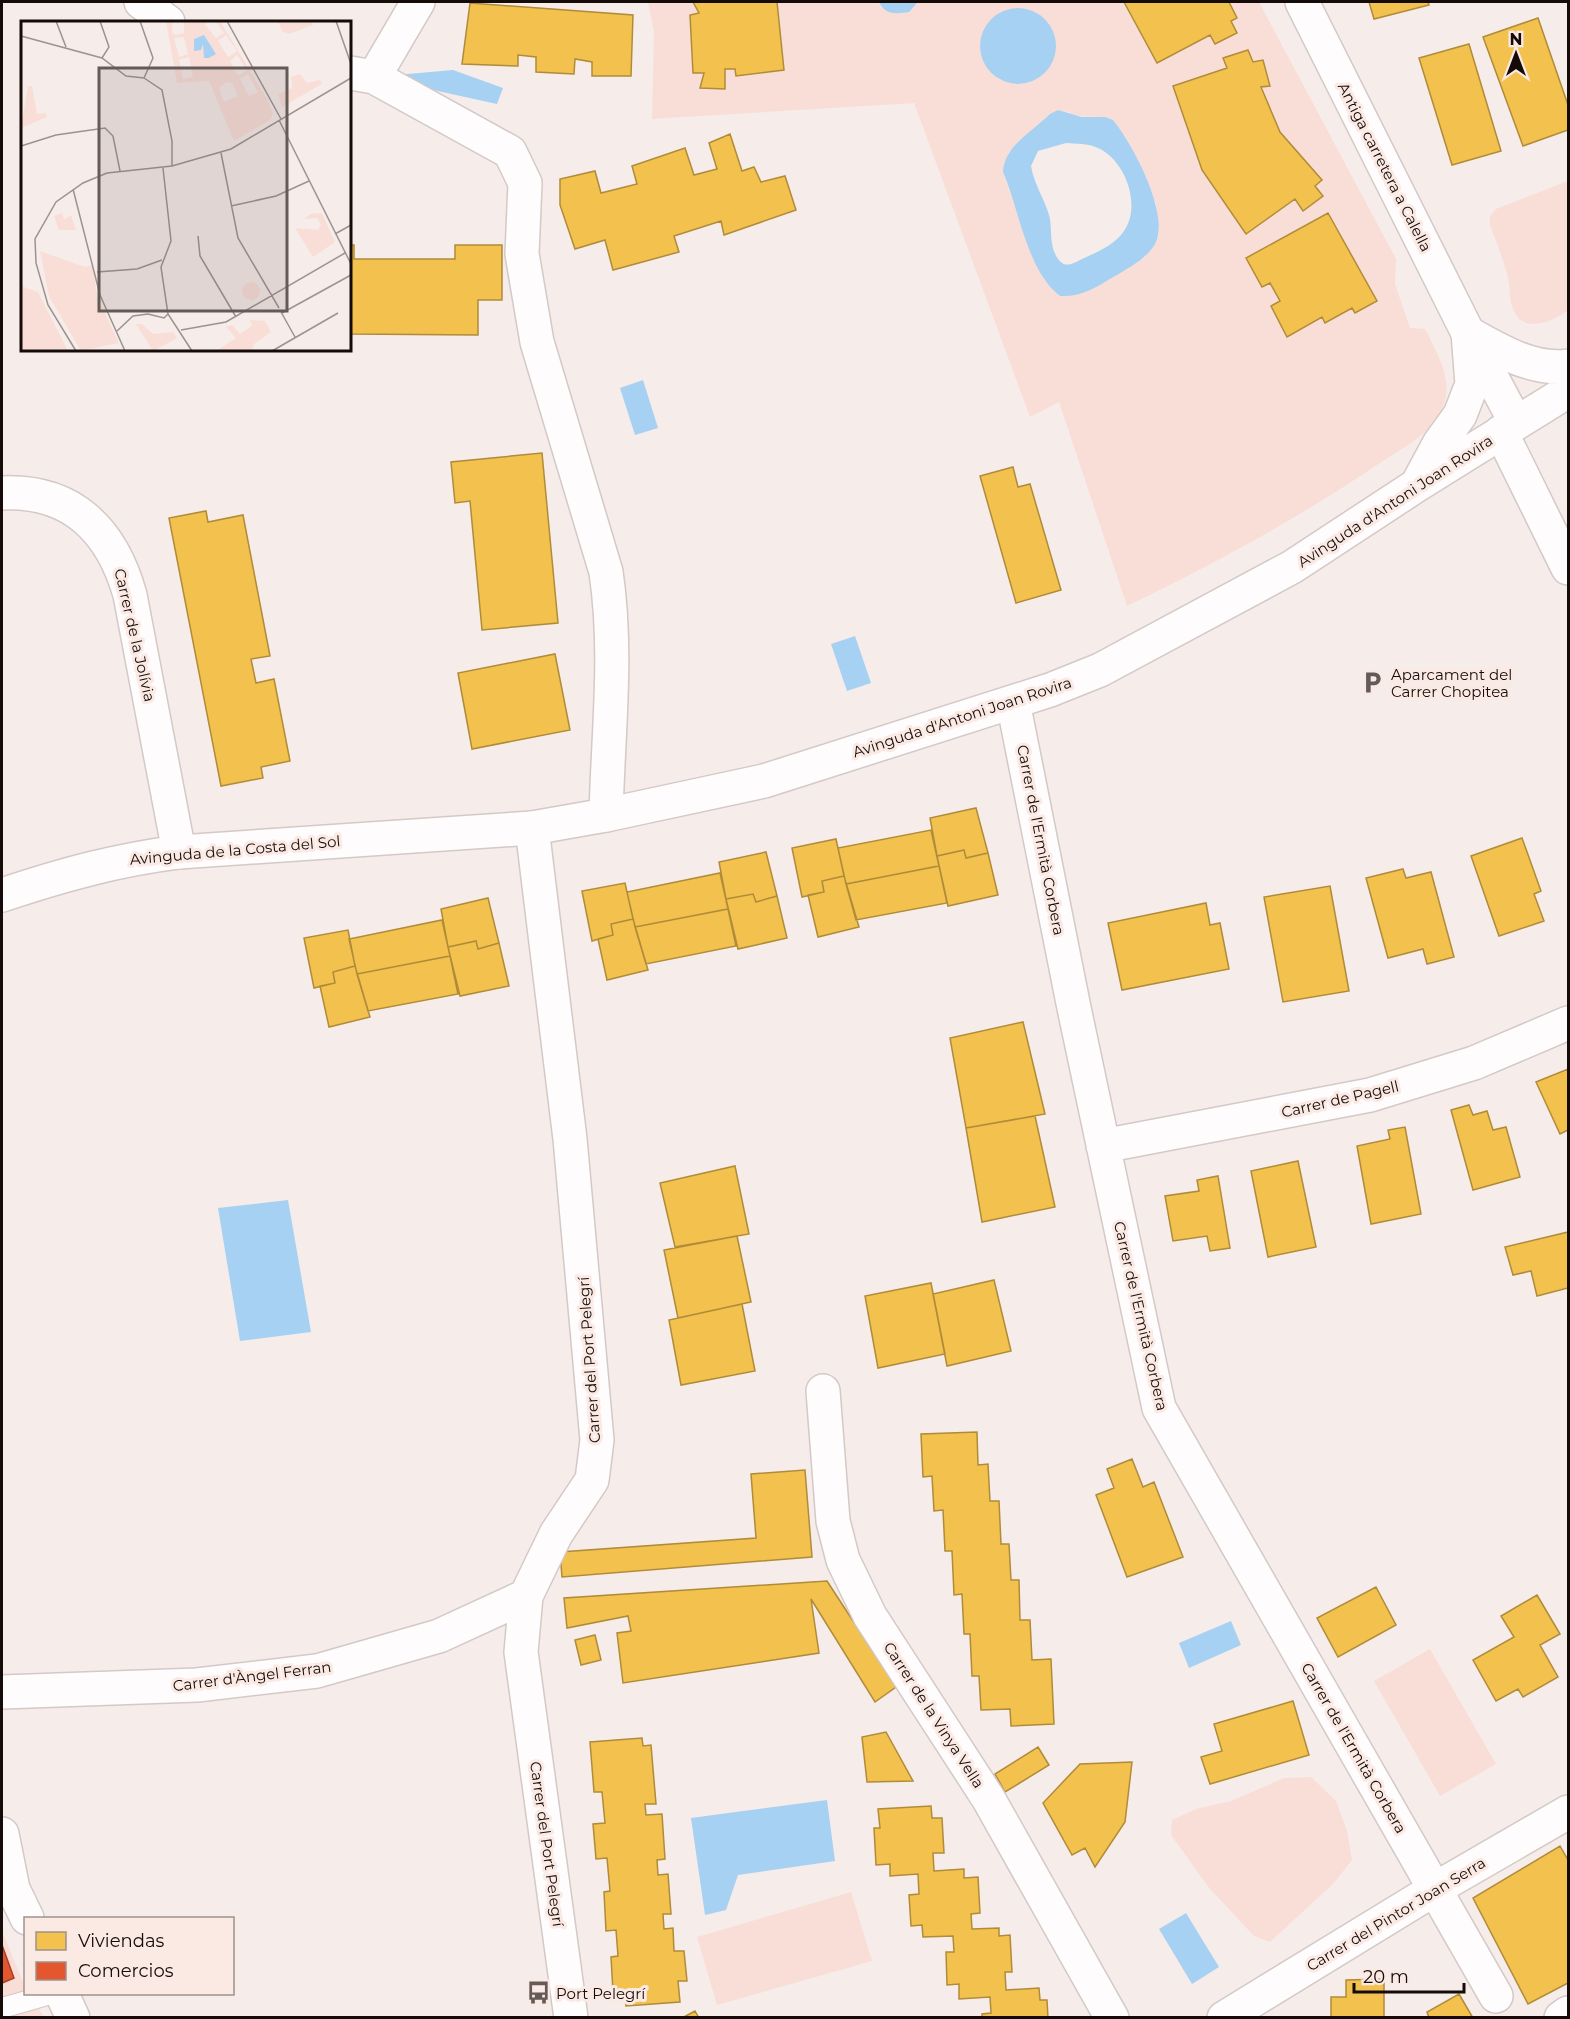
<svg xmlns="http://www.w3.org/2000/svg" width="1570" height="2019" viewBox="0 0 1570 2019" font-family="Montserrat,sans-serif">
<rect width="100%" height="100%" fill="#f6ece9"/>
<path fill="#f9ded7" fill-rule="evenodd" d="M648 2H693L699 13 690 15 693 72 704 73 701 88 724 89 725 69H735L737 76 784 70 777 2H879L882 8 917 5 918 2H1124L1157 63 1210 35 1215 44 1237 33 1231 21 1237 17 1229 2H1259L1396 259 1395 284 1410 328 1425 329C1439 357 1456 383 1440 414 1428 436 1400 449 1380 463 1297 519 1218 562 1127 606L1059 402 1030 417 914 103 652 119 654 32ZM980 40 1027 83C991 86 989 70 980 40ZM1248 50 1280 132 1321 180 1315 186 1323 196 1303 211 1295 199 1247 234 1202 170 1173 86 1227 68ZM1066 111C1081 120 1098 114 1113 120L1146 178 1156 204 1159 234 1145 256 1095 288 1045 281 1027 243 1003 172 1009 152 1035 129ZM1328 213 1377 301 1355 313 1352 308 1322 317 1288 336 1271 306 1280 301 1270 283 1262 287 1247 258Z
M1568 181V310C1551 323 1520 335 1512 306 1509 297 1510 287 1508 278 1504 260 1496 242 1490 225V216L1496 209Z
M1430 1649 1496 1764 1440 1796 1374 1681Z
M1311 1777 1336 1801 1347 1831 1352 1860 1333 1884 1270 1942 1254 1936 1210 1889 1171 1835 1172 1820 1196 1809 1231 1801 1284 1778Z
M851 1892 872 1961 717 2005 697 1937Z
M2 1931 25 1987 26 1994H30L44 2017H2Z"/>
<path fill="#a7d1f2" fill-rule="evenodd" d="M879 2H918L909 12C896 14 885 15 879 2Z
M980 46a38 38 0 1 1 76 0a38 38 0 1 1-76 0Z
M453 70 503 88 497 104 374 77Z
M1058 110 1082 117H1105L1113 120C1132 143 1171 215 1155 244 1147 258 1129 268 1115 276 1097 287 1082 297 1060 296 1027 271 1019 209 1003 172 1004 146 1033 131 1050 114ZM1066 143C1076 144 1088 143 1098 148 1125 160 1142 205 1124 231 1115 245 1097 252 1082 259 1076 262 1067 268 1061 262 1049 251 1052 233 1050 219 1046 201 1034 185 1031 166L1038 151Z
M643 380 658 428 635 435 620 388Z
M855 636 871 683 847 691 831 644Z
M288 1200 311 1332 240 1341 218 1208Z
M1231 1621 1241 1645 1189 1668 1179 1643Z
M827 1800 835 1861 738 1875 726 1910 705 1915 691 1818Z
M1186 1913 1219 1967 1192 1984 1159 1929Z"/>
<path fill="#f2c14e" stroke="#b08b39" stroke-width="1.5" d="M693 2H777L784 70 736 76 735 69H725V89L700 88 704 73H693L690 15 699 13Z
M1124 2H1229L1237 18 1231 21 1237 33 1215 44 1210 35 1157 63Z
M1369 2H1428L1429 5 1374 19Z
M470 3 633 15 631 76H592V62L575 59 574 74 536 72V57L518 55V66L462 64Z
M1538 18 1568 105V130L1523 146 1483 37Z
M1469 44 1501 151 1452 165 1419 58Z
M1248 50 1253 62 1263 60 1270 86 1261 87 1280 132 1322 180 1315 186 1323 196 1303 211 1295 199 1246 234 1202 170 1173 86 1227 68 1223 58Z
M730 134 742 171 754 167 761 182 785 176 796 210 724 235 721 221 674 236 679 252 613 270 605 240 575 249 560 205V179L595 171 601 193 637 184 632 166 685 148 694 175 717 169 709 143Z
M1328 213 1377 301 1355 313 1352 308 1325 323 1322 317 1287 337 1271 306 1280 301 1270 283 1262 287 1246 258Z
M350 245H354V259H455V245H502V300H478V335L350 334Z
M542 453 558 623 482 630 470 501 455 503 451 462Z
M1013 467 1018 487 1030 484 1061 590 1016 603 980 476Z
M206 511 208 522 243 515 270 656 251 659 256 683 274 679 290 761 261 767 263 778 221 786 169 518Z
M555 654 570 730 472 749 458 673Z
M976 808 988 853 966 858 964 850 937 856 930 818Z
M931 830 939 866 846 884 838 848Z
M1522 838 1541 891 1534 894 1544 921 1499 936 1471 856Z
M836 839 844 876 822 881 824 892 802 897 792 848Z
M964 850 966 858 988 853 998 895 948 906 937 856Z
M766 852 777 896 756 902 753 894 726 899 719 862Z
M939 866 947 903 856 920 846 884Z
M1403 869 1406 878 1431 872 1454 957 1427 964 1423 949 1388 958 1366 878Z
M720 873 728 909 635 927 627 892Z
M844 876 859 927 818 937 808 895 824 892 822 881Z
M625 883 633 919 611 924 613 935 592 941 582 891Z
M1330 886 1349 991 1283 1002 1264 897Z
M753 894 756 902 777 896 787 938 738 949 726 899Z
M488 898 499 943 478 949 476 941 448 947 441 909Z
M1206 903 1210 925 1220 923 1229 969 1122 990 1108 923Z
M728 909 736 946 646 964 635 927Z
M633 919 648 970 607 980 598 939 613 935 611 924Z
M442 920 450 956 357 974 349 939Z
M348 930 355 966 333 972 335 983 314 988 304 938Z
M476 941 478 949 499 943 509 986 460 996 448 947Z
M450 956 458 994 368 1011 357 974Z
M355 966 370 1017 329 1027 320 986 335 983 333 972Z
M1023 1022 1045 1114 966 1128 950 1038Z
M1568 1069V1130L1560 1134 1536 1082Z
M1469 1105 1473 1115 1487 1111 1493 1130 1506 1127 1520 1177 1473 1190 1451 1110Z
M1035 1116 1055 1207 982 1222 966 1128Z
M1405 1127 1421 1214 1371 1224 1357 1146 1390 1139 1388 1130Z
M1298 1161 1316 1247 1268 1257 1251 1171Z
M735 1166 749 1234 675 1247 660 1183Z
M1218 1176 1230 1248 1210 1251 1207 1236 1173 1241 1165 1196 1199 1191 1197 1180Z
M1568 1232V1288L1537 1296 1531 1271 1513 1275 1505 1247Z
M737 1236 751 1302 678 1318 664 1250Z
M994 1280 1011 1351 947 1366 933 1294Z
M931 1283 945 1354 878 1368 865 1296Z
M742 1304 755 1371 681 1385 669 1320Z
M977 1432 978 1465 988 1464 990 1501H999L1001 1544H1009L1011 1580H1019L1020 1620H1030L1032 1660 1051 1659 1054 1724 1011 1726 1010 1709 981 1710 979 1676H972L970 1634H964L962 1594 954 1595 952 1551H945L943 1510 934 1511 932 1476 923 1477 921 1434Z
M1132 1459 1143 1487 1154 1482 1183 1557 1127 1577 1096 1495 1114 1488 1107 1469Z
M805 1470 812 1557 562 1577 560 1552 756 1538 751 1474Z
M827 1581 896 1687 875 1702 811 1599 819 1653 623 1683 617 1633 631 1631 628 1616 567 1628 564 1598Z
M1376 1587 1396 1625 1338 1657 1317 1618Z
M1537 1595 1560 1634 1540 1645 1558 1677 1523 1697 1518 1689 1496 1701 1473 1660 1514 1637 1501 1616Z
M595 1635 601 1660 581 1665 575 1640Z
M1293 1701 1309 1755 1210 1784 1201 1757 1222 1751 1214 1724Z
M886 1732 913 1781 867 1782 862 1737Z
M642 1738 643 1746 651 1745 656 1804H645L646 1815 662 1814 665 1859 657 1860 658 1875 668 1874 671 1914H663L664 1929 673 1928 674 1951H684L687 1981H678L680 2002 626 2006 624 1992H613L611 1957 618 1956 616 1930 606 1931 604 1892 610 1891 607 1858 596 1859 593 1824 605 1823 602 1792H594L590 1742Z
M1038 1747 1049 1765 1005 1792 995 1774Z
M1132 1762 1125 1822 1095 1867 1085 1848 1072 1855 1043 1803 1080 1764Z
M931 1806 932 1818H942L944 1853H933L934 1871 964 1869V1878L978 1877 980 1913 971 1914 972 1929 999 1928V1936L1010 1935 1012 1972H1005L1006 1990 1039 1988 1040 2000H1047L1048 2018H982V2014L991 2013 990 1997 959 1999V1984L947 1985 946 1952H954L953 1936 923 1937 922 1925 911 1926 909 1895 919 1894 918 1874 890 1876V1864L876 1865 874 1828H880L878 1809Z
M1560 1846 1568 1860V1983L1528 2004 1473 1898Z
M1384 1979V2018H1331V1997H1346V1980Z
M1459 1994 1473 2018H1429L1427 2012Z
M695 2011 699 2018H682Z"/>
<path fill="#e4572e" stroke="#a64023" stroke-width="1.5" d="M2 1945 14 1978 2 1983Z"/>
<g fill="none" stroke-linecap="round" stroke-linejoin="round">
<defs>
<path id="service" d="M2 2008 51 1994"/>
<path id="minor" d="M141 2 168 22
M1302 2 1468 333
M350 73 374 77 418 2
M374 77 510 152 525 183 522 254 537 342 606 572C618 653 608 733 606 815
M1501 432 1568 568
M2 493C73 490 112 531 130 595L179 852
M1013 702 1074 1008 1159 1408 1496 1996
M532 828 570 1139 597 1440 592 1480 556 1534 526 1596 521 1652 571 2018
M1103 1146 1370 1095 1474 1063 1568 1023
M823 1391 833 1521 843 1560 870 1616 988 1798 1112 2018
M2 1692 197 1685 317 1671 439 1636 526 1596
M2 1834 13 1889 27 1918
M62 1994 73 2018
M1224 2018 1435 1889 1568 1812
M1561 2018 1568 2013"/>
<path id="tertiary" d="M1468 333C1498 350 1533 371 1568 366
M1475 346 1516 423
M1418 483 1439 444 1460 415 1472 384 1468 333
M2 895C62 875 116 860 179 852L532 828 606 815 764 781 1050 690 1100 670 1292 567 1417 485 1568 391"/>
</defs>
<use href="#service" stroke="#d3c9c6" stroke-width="22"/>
<use href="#minor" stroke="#d3c9c6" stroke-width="36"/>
<use href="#tertiary" stroke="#d3c9c6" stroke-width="36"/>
<use href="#service" stroke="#fefcfc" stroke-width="20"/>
<use href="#minor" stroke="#fefcfc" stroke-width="33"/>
<use href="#tertiary" stroke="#fefcfc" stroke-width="33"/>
</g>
<defs>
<symbol id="parking-bare" viewBox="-9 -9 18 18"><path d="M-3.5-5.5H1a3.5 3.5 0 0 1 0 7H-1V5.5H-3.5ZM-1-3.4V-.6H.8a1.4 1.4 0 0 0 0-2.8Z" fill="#645a57" stroke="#fbe9e4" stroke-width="2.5" paint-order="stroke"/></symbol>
<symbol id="bus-bare" viewBox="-9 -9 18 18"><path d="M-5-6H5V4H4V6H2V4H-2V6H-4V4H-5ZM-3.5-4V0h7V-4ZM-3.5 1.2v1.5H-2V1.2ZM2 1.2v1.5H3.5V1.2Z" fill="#645a57" stroke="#fbe9e4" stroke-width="2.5" paint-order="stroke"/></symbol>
</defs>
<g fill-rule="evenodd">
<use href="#parking-bare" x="1356" y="666" width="33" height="33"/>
<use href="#bus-bare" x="522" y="1976" width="33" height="33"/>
</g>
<g text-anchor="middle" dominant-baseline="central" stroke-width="6" stroke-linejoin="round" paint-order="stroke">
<g font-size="15" fill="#150c09" stroke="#fbe9e4">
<text transform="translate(1385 167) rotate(63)">Antiga carretera a Calella</text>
<text transform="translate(1395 501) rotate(-33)">Avinguda d'Antoni Joan Rovira</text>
<text transform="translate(135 635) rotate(77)">Carrer de la Jolívia</text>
<text transform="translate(962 717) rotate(-18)">Avinguda d'Antoni Joan Rovira</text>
<text transform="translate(1041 840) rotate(79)">Carrer de l'Ermità Corbera</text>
<text transform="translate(235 850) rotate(-5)">Avinguda de la Costa del Sol</text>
<text transform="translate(1340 1099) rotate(-13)">Carrer de Pagell</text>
<text transform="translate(1141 1316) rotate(77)">Carrer de l'Ermità Corbera</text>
<text transform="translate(589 1360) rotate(-94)">Carrer del Port Pelegrí</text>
<text transform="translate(252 1676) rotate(-7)">Carrer d'Àngel Ferran</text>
<text transform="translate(934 1715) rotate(57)">Carrer de la Vinya Vella</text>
<text transform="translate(1354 1748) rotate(60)">Carrer de l'Ermità Corbera</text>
<text transform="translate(547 1844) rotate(82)">Carrer del Port Pelegrí</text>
<text transform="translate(1396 1914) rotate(-31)">Carrer del Pintor Joan Serra</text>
</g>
<g font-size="15" fill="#150c09" stroke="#fbe9e4" text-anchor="start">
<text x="1391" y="674">Aparcament del<tspan x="1391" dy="17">Carrer Chopitea</tspan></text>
<text x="556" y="1993">Port Pelegrí</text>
</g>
</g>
<g transform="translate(21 21)">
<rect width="330" height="330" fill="#f6ece9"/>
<path d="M145 0H152L151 12 155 14 163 12V0H188L184 4 195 17 203 12 195 0H199L246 78 252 93 249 99 213 120 188 60 156 62ZM205 14 216 30 207 36 197 20ZM163 16 167 33 158 36 153 17ZM216 34 226 49 217 55 209 40ZM168 36 172 56 162 58 158 39ZM227 53 237 71 228 75 219 58ZM205 61 211 62 217 75 203 81 198 67ZM257 0H291L292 4 268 13 261 10ZM279 53 286 62 299 59 301 63 261 86 257 73 271 67 270 56ZM7 65H11L16 93 25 92 26 96 0 107ZM41 192 43 199 50 194 55 209H38L33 195ZM301 192 314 221 292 236 274 207 297 209 300 204 296 197 283 198 289 193ZM19 230 64 246 72 244 76 275 98 322 60 330 28 275ZM221 270a9 9 0 1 1 18 0a9 9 0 1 1-18 0ZM0 265 17 271 47 330H0ZM229 299 244 300 250 311 233 323 231 330H195L215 317 205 306 211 304 219 313 231 305ZM115 303H121L132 313 152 311 156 317 132 330Z" fill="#f9ded7" fill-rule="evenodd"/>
<path d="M183 14 195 33 188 37H183L182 23 180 29 173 30V18Z" fill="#a7d1f2"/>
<path fill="none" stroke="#9c928f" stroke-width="1.5" d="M35 0 45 26M79 0 88 26 81 37M206 0 260 98M315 0 330 43M0 15 81 37 105 55 123 57 132 37 119 0M123 57 141 69 151 120V145M258 99 330 243M0 125 35 114 84 107 92 115 99 150M200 132 217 217 258 287M142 147 150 220 140 246 147 293 171 330M52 168 79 274 104 330M210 185 255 175 288 160M314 213 330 204M177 215 179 235 215 296M76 251 116 248 141 239M260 291 274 316M261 292 330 254M160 309 205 301 324 232M96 310 112 295 127 293 143 297 147 293M55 330 27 284 15 242 14 218 35 181 62 162 86 152 151 145 210 128 330 57M251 330 317 292"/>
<path fill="#645a57" fill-opacity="0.15" stroke="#645a57" stroke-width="3" d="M78 47H266V290H78Z"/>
<rect width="330" height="330" fill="none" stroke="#150c09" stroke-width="3"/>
</g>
<rect width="1570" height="2019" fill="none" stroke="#150c09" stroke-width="6"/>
<rect x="24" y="1917" width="210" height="78" fill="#fbe9e4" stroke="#9f918c" stroke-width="1.5"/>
<rect x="36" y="1932" width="30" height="18" fill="#f2c14e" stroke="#9f918c" stroke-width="1.5"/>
<text x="78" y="1947" font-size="18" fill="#150c09">Viviendas</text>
<rect x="36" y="1962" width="30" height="18" fill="#e4572e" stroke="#9f918c" stroke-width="1.5"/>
<text x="78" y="1977" font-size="18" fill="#150c09">Comercios</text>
<g transform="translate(1516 54)" stroke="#fbe9e4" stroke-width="4.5" paint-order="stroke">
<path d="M0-4.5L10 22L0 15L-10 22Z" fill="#150c09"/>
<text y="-9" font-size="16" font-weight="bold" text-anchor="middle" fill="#150c09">N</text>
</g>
<path d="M1354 1983v9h110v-9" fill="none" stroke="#150c09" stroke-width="3"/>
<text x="1363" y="1983" font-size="18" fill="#150c09" stroke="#fbe9e4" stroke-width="4.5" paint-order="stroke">20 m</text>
</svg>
